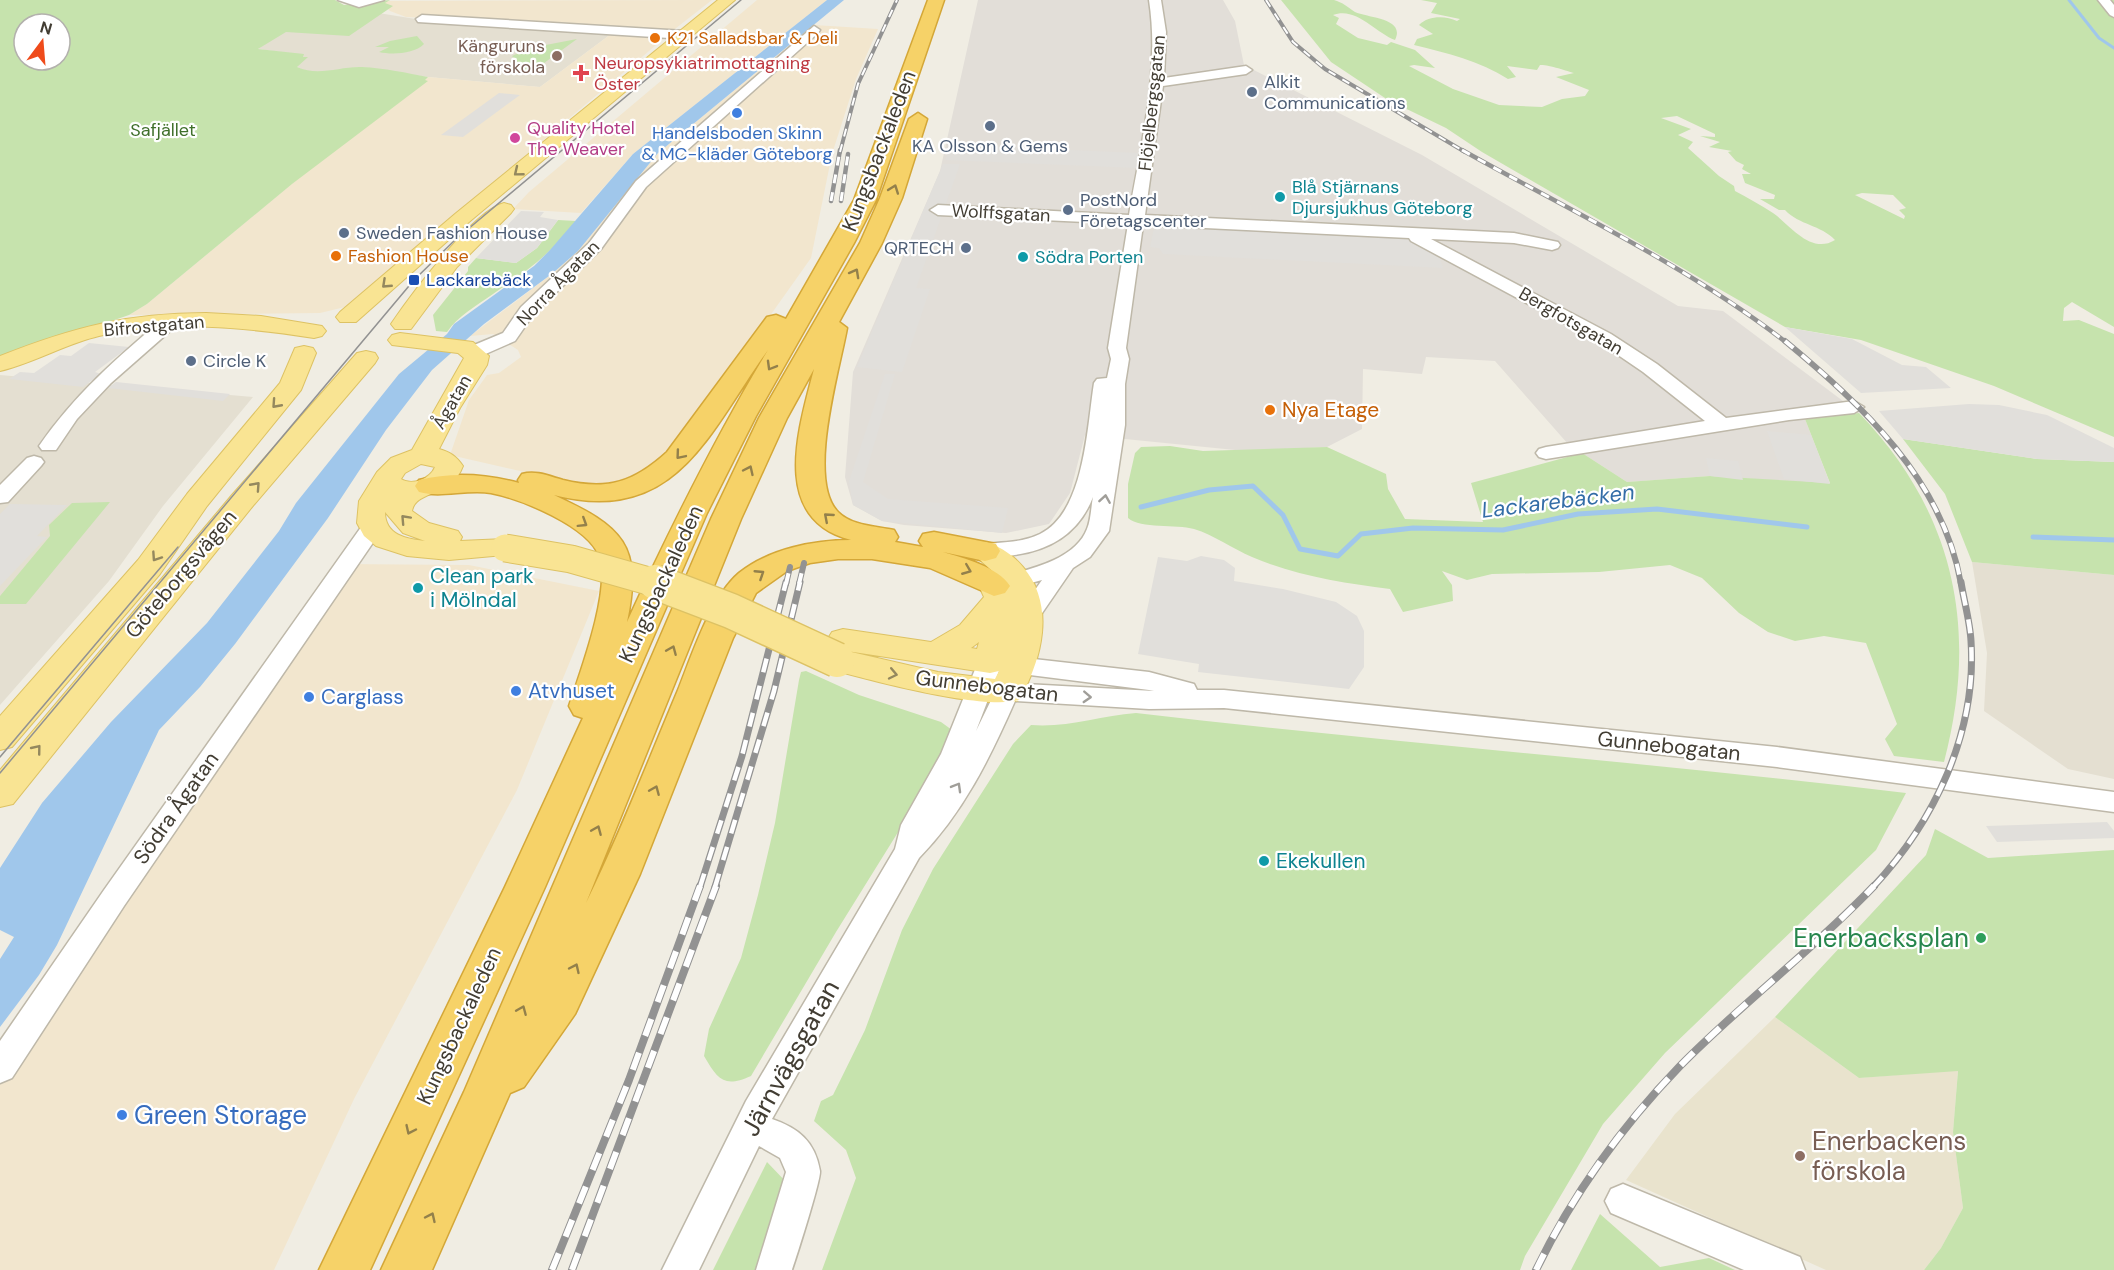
<svg xmlns="http://www.w3.org/2000/svg" width="2114" height="1270" viewBox="0 0 2114 1270" font-family="'DM Sans',sans-serif">
<rect width="100%" height="100%" fill="#f0ede3"/>
<path fill="#e4dfd1" d="M372 12 428 21 615 31 540 87 428 77 359 67 313 74 297 67 303 55 258 49 282 32 337 28Z
M0 375 253 397 163 506 109 581 0 705Z
M1972 562 2114 575V779L2068 769 1984 711 1987 653Z"/>
<path fill="#f2e6ce" d="M712 0 671 32 585 25 406 17 390 11 380 1Z
M757 0H827L633 154 581 213 513 209 529 192Z
M814 25 878 29 856 79 832 154 811 258 667 461 610 488 550 478 450 455 469 400 487 375 499 373 521 357 518 350 493 334 470 336 553 273 578 251 658 153Z
M615 31 668 35 345 307 320 313 129 315 147 304 323 158 397 104 428 77 540 87Z
M339 564 469 565 599 591 517 790 354 1099 274 1270H0V1048Z"/>
<path fill="#e2ded8" d="M978 0H1223L1235 21 1244 65 1422 155 1678 306 1723 311 1859 413 1805 419 1830 484 1710 476 1627 482 1568 444 1495 361 1426 357 1422 374 1363 369 1362 429 1327 447 1245 451 1085 435 1070 493 1049 524 1006 533 904 525 882 521 853 505 845 477 853 372 940 171Z"/>
<path fill="#e9e3cd" d="M1775 1017 1859 1078 1958 1070 1953 1132 1963 1208 1941 1248 1924 1270H1826L1626 1180 1675 1114Z"/>
<path fill="#c6e3ad" fill-rule="evenodd" d="M0 0H335L344 5 390 0 385 3 393 6 349 36 286 32 258 49 304 54 303 57H308L297 67C319 77 340 66 362 67 384 68 407 73 428 77L425 80 428 81 292 184 147 304 129 315 0 359ZM24 24H60V60H24Z
M1281 0C1298 0 1318 0 1334 0 1342 2 1349 8 1355 12 1368 18 1406 18 1395 40 1376 33 1356 6 1333 15L1339 18 1336 24 1358 38 1387 45 1391 42 1415 50 1435 68 1414 65 1409 66 1453 89 1499 105 1542 107 1562 99 1585 96 1589 90 1556 77 1574 73C1568 71 1546 64 1540 65L1537 70 1507 66 1516 77 1508 79C1480 61 1447 53 1414 45L1417 39 1433 34 1419 25C1429 15 1446 16 1457 21L1460 19 1431 13 1437 3 1421 0H2114V327L2072 302 2064 308 2063 321 2079 320 2114 334V437L1994 386 1861 340 1785 327 1482 152 1446 128 1388 100 1331 62ZM1677 116 1715 134V137L1700 136 1720 142 1709 147 1732 151 1728 152 1736 161 1744 165 1742 169 1751 174H1742L1745 183 1775 195 1774 199H1760L1779 210H1785C1799 225 1821 225 1835 240 1811 255 1790 225 1773 213 1761 205 1748 198 1735 191L1734 186 1719 176 1688 148 1693 142 1678 135 1691 129 1661 118ZM1862 193 1893 195 1906 208 1899 210 1905 216 1904 219 1855 195Z
M417 36 424 44C414 54 392 55 379 52L389 47H375L390 41Z
M577 39 529 74 512 56 530 48Z
M558 220 576 221C554 252 524 273 493 294 477 305 457 317 447 332L436 331 433 315 468 271V267L476 258 516 263 537 248Z
M1859 413C1955 513 1979 629 1944 762L1894 756 1885 739 1897 724 1866 643 1824 636 1795 641 1768 632 1739 613 1702 578 1670 565 1599 572 1492 574 1467 580 1442 571 1452 585 1453 601 1403 612 1390 589C1343 583 1296 576 1252 557 1233 549 1214 535 1194 529 1176 524 1141 529 1128 518V484L1135 453 1141 447 1170 446 1203 451 1327 447 1386 474 1388 489 1405 519 1483 522 1471 483 1582 453 1627 482 1710 476 1830 483 1805 419Z
M1903 439 2037 459 2114 462V575L1972 562 1945 494Z
M110 502 26 604H0V596L50 536 49 525 72 503Z
M806 671 859 695 941 722 952 730 946 755 836 932 751 1076C724 1088 718 1080 704 1056L709 1029 741 958 758 895 775 823 799 680 801 672Z
M1136 713C1392 743 1649 762 1906 793L1876 850 1665 1053 1603 1124 1525 1256 1520 1270H822L856 1178 846 1150 814 1121 821 1101 833 1095 865 1030 902 930 933 869 1013 744 1031 725C1066 728 1100 716 1136 713Z
M1935 829 1988 858 2114 850V1270H1924L1941 1248 1963 1208 1953 1132 1958 1071 1859 1078 1775 1017 1926 855Z
M767 1162 789 1185 760 1270H713Z
M1600 1214 1660 1267 1709 1258 1735 1270H1571Z"/>
<path fill="#e1dfdb" d="M499 93 520 95 463 137 441 135Z
M951 145 1140 153 1137 168 945 160Z
M943 164H960L916 288 930 289 902 372 857 367Z
M521 211 544 212 540 217 558 220 537 248 516 263 476 258Z
M1155 222 1404 236 1439 255 1443 268 1163 254 1159 248 1150 247Z
M1785 327 1852 339 1902 365 1926 367 1951 388 1861 393Z
M89 343 129 347 95 372 101 374 83 387 9 379 20 372 34 373 60 355 71 356Z
M885 374H895L863 482 888 499 1008 508 1002 533 882 521 853 505 849 481Z
M116 382 230 394 223 401 108 388Z
M1969 404 1999 405 2047 415 2114 448V462L2037 459 1903 439 1879 411Z
M1767 431 1811 435 1830 484 1784 479Z
M1706 458 1738 461 1743 480 1710 476Z
M10 504 67 505 37 536 47 537 0 586V514Z
M1201 556 1224 560 1235 568 1234 581 1283 589 1336 602 1357 616 1364 631V667L1349 689 1198 672 1199 664 1138 654 1158 557 1187 561Z
M2107 822 2114 831V838L1997 842 1986 826Z"/>
<path fill="#a0c7eb" d="M827 0H844L658 153 578 251 553 273 484 324 432 370 386 430 328 518 235 644 200 687 159 730 57 945 39 975 0 1027V959L14 937 0 930V868L42 803 111 722 207 623 279 531 296 503 399 374 447 334 454 324 534 266 550 250 633 154Z"/>
<g fill="none" stroke-linecap="round" stroke-linejoin="round">
<path stroke="#a0c7eb" stroke-width="3" d="M2069 0 2099 38 2114 48"/>
<path stroke="#a0c7eb" stroke-width="5" d="M1141 507 1209 490 1253 486 1283 515 1300 549 1338 556 1361 534 1413 528 1503 530 1578 514 1657 509 1807 527
M2033 537 2114 540"/>
<defs>
<path id="minor" d="M338 0H384L359 7Z
M1149 0H1161L1166 32 1164 78 1246 66 1252 70 1246 74 1163 86 1145 215 1514 233 1558 242 1560 245 1558 248 1552 250 1514 243 1431 239 1611 334 1657 364 1726 418 1854 401 1864 407 1854 413 1789 420 1546 459 1539 457 1536 453 1539 449 1546 447 1705 421 1643 372 1599 342 1411 241 1409 238 1143 225 1126 348 1129 359 1125 384V425L1109 531 1090 557 1073 568 1038 619 1030 622 1022 619 1018 614 1042 580 998 592 990 590 986 585 990 580C1020 571 1074 563 1087 529 1091 520 1091 507 1093 497 1078 536 1045 553 1005 556 995 557 987 558 977 556L974 551 977 546C998 541 1020 544 1040 534 1085 512 1087 426 1094 383L1097 379 1107 378 1111 359 1108 348 1128 224 938 215 930 210 938 205 1129 215C1141 144 1160 71 1149 0Z
M2098 0H2110L2114 5V17L2110 15Z
M422 15 685 31 691 35 685 39 418 22 416 19Z
M814 26 820 30 818 33 646 187 601 249 533 315 515 341 481 356H467L465 352 467 348 503 333 521 307 589 243 636 181Z
M171 316 177 317 180 321 177 325 111 383 77 419 56 450H42L39 446C76 393 116 359 165 317Z
M34 456 41 458 44 462 41 466 8 502 0 503V485L27 458Z
M372 521 380 523 383 528 124 906 12 1078 0 1083V1041L104 890 364 523Z
M990 654 1149 672 1194 684 1197 690H1224L1777 747 2114 792V812L1777 767 1224 708 1149 709 1015 701C990 758 963 813 919 858L772 1119C798 1128 815 1141 820 1171 821 1180 797 1255 792 1270H756L786 1172 780 1158 759 1146 699 1270H662L746 1101 895 849 901 825 941 754 978 662 981 656ZM999 671 1149 690 1154 691 1007 683 998 686 976 731Z
M1623 1184 1800 1257 1805 1270H1744L1611 1213 1605 1201 1611 1189Z"/>
<path id="major" d="M718 0H735L469 222 356 322H340L336 317 340 312 455 214Z
M504 203 511 205 514 209 511 213 457 267 411 329H395L391 324C410 296 474 210 504 203Z
M206 313 261 316 322 326 326 331 322 336 314 338C244 327 170 320 99 336 65 344 34 363 0 371V356C74 327 127 313 206 313Z
M400 333 473 342 489 356 487 365 460 408 439 449C450 452 456 456 463 466 451 499 416 489 412 511L429 523 458 531 462 537 460 541 505 539 515 542 520 548 515 554 449 560 407 556 376 546 364 536 357 523 359 501 377 472 391 458 412 450 464 358 458 353 392 345 388 340 392 335ZM421 464 435 467C430 479 412 486 401 479L405 473ZM385 512 403 533 425 541C406 539 385 535 385 512Z
M304 346 313 348 316 353 301 390 207 506 160 574 12 747 0 750V716L138 560 187 494 280 383 295 348Z
M366 351 375 353 378 358 375 363 252 507 13 804 0 807V770L232 495 357 353Z
M985 542C1000 546 1013 555 1023 567 1056 605 1042 660 1019 700 983 711 865 679 826 668L821 660 826 652 838 649 832 648 827 640 832 632 843 629 931 642 960 625 984 597 979 586 983 579 1000 578 970 551 975 545ZM979 642 977 649 971 648ZM847 651 990 673 999 671 995 679 938 672Z"/>
<path id="highway" d="M928 0H944L876 200 854 243 756 416 707 513 545 887 370 1270H319L505 887 583 718 574 715 569 706C580 673 612 588 599 556 588 526 521 499 491 493 467 489 442 498 419 492L415 486 419 480C452 472 486 474 519 483L518 480 522 474C536 470 549 476 563 480 608 491 634 482 667 452L767 317 776 315 786 319 854 200ZM768 350C715 438 670 529 627 622 643 545 623 527 554 495 677 526 708 433 768 350Z
M918 113 927 119 902 198 882 243 839 322 847 328C840 368 806 480 838 512 852 526 875 526 894 530L898 537 895 542 923 547 919 541 923 534 934 532 996 544 1000 551 996 558 985 561 943 552C964 558 998 567 1010 586L1005 593 994 596 930 568 872 559H838L810 563 787 571 756 593 733 638 640 874 575 1014 524 1087 510 1093 432 1270H381L464 1092 711 519 759 418 860 243 880 198 909 119ZM814 369C799 428 769 519 851 540 814 540 769 549 739 573 710 598 692 655 678 690 648 761 620 834 586 903L741 519 787 418Z"/>
</defs>
<use href="#minor" stroke="#beb8a9" stroke-width="3"/>
<use href="#major" stroke="#ddc264" stroke-width="2"/>
<use href="#highway" stroke="#d4a738" stroke-width="3"/>
<use href="#minor" fill="#fff" fill-rule="evenodd"/>
<use href="#major" fill="#f9e493" fill-rule="evenodd"/>
<use href="#highway" fill="#f6d268" fill-rule="evenodd"/>
<path stroke="#929292" stroke-width="1.5" d="M0 757 178 547
M0 773 414 280 455 240 741 0"/>
<defs>
<path id="rail-far4" d="M1266 0 1293 42 1325 69 1465 152
M840 152 858 84 897 0"/>
<path id="rail-far3" d="M1462 150C1571 211 1688 266 1787 343
M831 201 840 150
M841 201 848 154"/>
<path id="rail-far2" d="M1785 341C1862 405 1943 480 1961 584
M786 584 790 567
M799 584 804 563"/>
<path id="rail-far1" d="M700 887 742 756 786 582
M715 887 774 691 800 582
M1873 887C1934 822 1977 733 1971 641 1970 622 1964 601 1961 582"/>
<path id="rail" d="M552 1270 629 1080 700 886
M572 1270 716 886
M1536 1270C1573 1194 1621 1127 1680 1066 1742 1003 1813 950 1874 886"/>
</defs>
<use href="#rail-far4" stroke="#929292" stroke-width="4"/>
<use href="#rail-far3" stroke="#929292" stroke-width="4.5"/>
<use href="#rail-far2" stroke="#929292" stroke-width="6"/>
<use href="#rail-far1" stroke="#929292" stroke-width="7"/>
<use href="#rail" stroke="#929292" stroke-width="8"/>
<use href="#rail-far4" stroke="#fff" stroke-width="2" stroke-dasharray="8" stroke-linecap="butt"/>
<use href="#rail-far3" stroke="#fff" stroke-width="3" stroke-dasharray="9" stroke-linecap="butt"/>
<use href="#rail-far2" stroke="#fff" stroke-width="4" stroke-dasharray="11" stroke-linecap="butt"/>
<use href="#rail-far1" stroke="#fff" stroke-width="4.5" stroke-dasharray="14" stroke-linecap="butt"/>
<use href="#rail" stroke="#fff" stroke-width="6" stroke-dasharray="18" stroke-linecap="butt"/>
<defs>
<path id="major-bridge-far1" d="M505 548 571 559 659 584"/>
<path id="major-bridge" d="M655 582 731 611 837 660"/>
</defs>
<use href="#major-bridge-far1" stroke="#ddc264" stroke-width="29" stroke-linecap="butt"/>
<use href="#major-bridge" stroke="#ddc264" stroke-width="37" stroke-linecap="butt"/>
<use href="#major-bridge-far1" stroke="#f9e493" stroke-width="27"/>
<use href="#major-bridge" stroke="#f9e493" stroke-width="34"/>
</g>
<defs><path id="oneway-chevron" d="M-2-3.5L2.5 0L-2 3.5" fill="none" stroke-width="1.6" stroke-linecap="round" stroke-linejoin="round" transform="scale(1.5)"/></defs>
<g stroke="#94885e">
<use href="#oneway-chevron" transform="translate(518 172) rotate(141)"/>
<use href="#oneway-chevron" transform="translate(386 284) rotate(137)"/>
<use href="#oneway-chevron" transform="translate(276 404) rotate(132)"/>
<use href="#oneway-chevron" transform="translate(256 486) rotate(-48)"/>
<use href="#oneway-chevron" transform="translate(405 519) rotate(-133)"/>
<use href="#oneway-chevron" transform="translate(156 557) rotate(124)"/>
<use href="#oneway-chevron" transform="translate(893 674) rotate(12)"/>
<use href="#oneway-chevron" transform="translate(37 749) rotate(-51)"/>
</g>
<g stroke="#93804b">
<use href="#oneway-chevron" transform="translate(894 189) rotate(-70)"/>
<use href="#oneway-chevron" transform="translate(855 273) rotate(-61)"/>
<use href="#oneway-chevron" transform="translate(771 366) rotate(120)"/>
<use href="#oneway-chevron" transform="translate(680 455) rotate(130)"/>
<use href="#oneway-chevron" transform="translate(749 470) rotate(-65)"/>
<use href="#oneway-chevron" transform="translate(828 517) rotate(-139)"/>
<use href="#oneway-chevron" transform="translate(583 523) rotate(32)"/>
<use href="#oneway-chevron" transform="translate(967 570) rotate(22)"/>
<use href="#oneway-chevron" transform="translate(760 574) rotate(-33)"/>
<use href="#oneway-chevron" transform="translate(672 650) rotate(-67)"/>
<use href="#oneway-chevron" transform="translate(655 790) rotate(-67)"/>
<use href="#oneway-chevron" transform="translate(597 830) rotate(-67)"/>
<use href="#oneway-chevron" transform="translate(575 968) rotate(-65)"/>
<use href="#oneway-chevron" transform="translate(522 1010) rotate(-67)"/>
<use href="#oneway-chevron" transform="translate(410 1130) rotate(115)"/>
<use href="#oneway-chevron" transform="translate(431 1217) rotate(-65)"/>
</g>
<g stroke="#a09e99">
<use href="#oneway-chevron" transform="translate(1105 499) rotate(-81)"/>
<use href="#oneway-chevron" transform="translate(1087 697) rotate(3)"/>
<use href="#oneway-chevron" transform="translate(957 787) rotate(-60)"/>
</g>
<g fill="#e8710a" stroke="#fff" stroke-width="2">
<circle cx="655" cy="38" r="6"/>
<circle cx="336" cy="256" r="6"/>
<circle cx="1270" cy="410" r="6"/>
</g>
<g fill="#8d6e63" stroke="#fff" stroke-width="2">
<circle cx="557" cy="56" r="6"/>
<circle cx="1800" cy="1156" r="6"/>
</g>
<path fill="#e0444e" stroke="#fff" stroke-width="2" d="M578 64h6v6h6v6h-6v6h-6v-6h-6v-6h6z"/>
<g fill="#5c6f8a" stroke="#fff" stroke-width="2">
<circle cx="1252" cy="92" r="6"/>
<circle cx="990" cy="126" r="6"/>
<circle cx="1068" cy="210" r="6"/>
<circle cx="344" cy="233" r="6"/>
<circle cx="966" cy="248" r="6"/>
<circle cx="191" cy="361" r="6"/>
</g>
<g fill="#3f7fe0" stroke="#fff" stroke-width="2">
<circle cx="737" cy="113" r="6"/>
<circle cx="516" cy="691" r="6"/>
<circle cx="309" cy="697" r="6"/>
<circle cx="122" cy="1115" r="6"/>
</g>
<circle fill="#d1479c" stroke="#fff" stroke-width="2" cx="515" cy="138" r="6"/>
<g fill="#0f9aa8" stroke="#fff" stroke-width="2">
<circle cx="1280" cy="197" r="6"/>
<circle cx="1023" cy="257" r="6"/>
<circle cx="418" cy="588" r="6"/>
<circle cx="1264" cy="861" r="6"/>
</g>
<rect fill="#1a4fb4" stroke="#fff" stroke-width="2" x="408" y="274" width="12" height="12" rx="3"/>
<circle fill="#2e9e5b" stroke="#fff" stroke-width="2" cx="1981" cy="938" r="6"/>
<g text-anchor="middle" dominant-baseline="central" stroke-width="4.5" stroke-linejoin="round" paint-order="stroke">
<g font-size="18" fill="#c56008" stroke="#fff" text-anchor="start">
<text x="667" y="38">K21 Salladsbar &amp; Deli</text>
<text x="348" y="256">Fashion House</text>
</g>
<g font-size="18" fill="#785e54" stroke="#fff" text-anchor="end">
<text x="545" y="46">Känguruns<tspan x="545" dy="21">förskola</tspan></text>
</g>
<g font-size="18" fill="#be3a42" stroke="#fff" text-anchor="start">
<text x="594" y="63">Neuropsykiatrimottagning<tspan x="594" dy="21">Öster</tspan></text>
</g>
<g font-size="18" fill="#4e5e75" stroke="#fff" text-anchor="start">
<text x="1264" y="82">Alkit<tspan x="1264" dy="21">Communications</tspan></text>
<text x="990" y="146" text-anchor="middle">KA Olsson &amp; Gems</text>
<text x="1080" y="200">PostNord<tspan x="1080" dy="21">Företagscenter</tspan></text>
<text x="356" y="233">Sweden Fashion House</text>
<text x="954" y="248" text-anchor="end">QRTECH</text>
<text x="203" y="361">Circle K</text>
</g>
<g font-size="18" fill="#423d33" stroke="#fff">
<text transform="translate(1152 103) rotate(-84)">Flöjelbergsgatan</text>
<text transform="translate(1001 213) rotate(3)">Wolffsgatan</text>
<text transform="translate(558 283) rotate(-46)">Norra Ågatan</text>
<text transform="translate(1571 321) rotate(30)">Bergfotsgatan</text>
<text transform="translate(154 326) rotate(-5)">Bifrostgatan</text>
<text transform="translate(452 402) rotate(-60)">Ågatan</text>
</g>
<g font-size="18" fill="#b23c85" stroke="#fff" text-anchor="start">
<text x="527" y="128">Quality Hotel<tspan x="527" dy="21">The Weaver</tspan></text>
</g>
<g font-size="18" fill="#3f6f2a" stroke="#fff">
<text x="163" y="130">Safjället</text>
</g>
<g font-size="18" fill="#366cbe" stroke="#fff">
<text x="737" y="133">Handelsboden Skinn<tspan x="737" dy="21">&amp; MC-kläder Göteborg</tspan></text>
</g>
<g font-size="18" fill="#0d838f" stroke="#fff" text-anchor="start">
<text x="1292" y="187">Blå Stjärnans<tspan x="1292" dy="21">Djursjukhus Göteborg</tspan></text>
<text x="1035" y="257">Södra Porten</text>
</g>
<g font-size="18" fill="#164399" stroke="#fff" text-anchor="start">
<text x="426" y="280">Lackarebäck</text>
</g>
<g font-size="21" fill="#423d33" stroke="#fff">
<text transform="translate(879 151) rotate(-69)">Kungsbackaleden</text>
<text transform="translate(181 574) rotate(-50)">Göteborgsvägen</text>
<text transform="translate(661 584) rotate(-65)">Kungsbackaleden</text>
<text transform="translate(987 686) rotate(7)">Gunnebogatan</text>
<text transform="translate(1669 746) rotate(6)">Gunnebogatan</text>
<text transform="translate(176 808) rotate(-55)">Södra Ågatan</text>
<text transform="translate(459 1026) rotate(-65)">Kungsbackaleden</text>
</g>
<g font-size="21" fill="#c56008" stroke="#fff" text-anchor="start">
<text x="1282" y="410">Nya Etage</text>
</g>
<g font-size="21" fill="#0d838f" stroke="#fff" text-anchor="start">
<text x="430" y="576">Clean park<tspan x="430" dy="24">i Mölndal</tspan></text>
<text x="1276" y="861">Ekekullen</text>
</g>
<g font-size="21" fill="#366cbe" stroke="#fff" text-anchor="start">
<text x="528" y="691">Atvhuset</text>
<text x="321" y="697">Carglass</text>
</g>
<g font-size="22" font-style="italic" fill="#336da7" stroke="#fff">
<text transform="translate(1558 501) rotate(-7)">Lackarebäcken</text>
</g>
<g font-size="26" fill="#27864d" stroke="#fff" text-anchor="end">
<text x="1969" y="938">Enerbacksplan</text>
</g>
<g font-size="26" fill="#423d33" stroke="#fff">
<text transform="translate(790 1058) rotate(-61)">Järnvägsgatan</text>
</g>
<g font-size="26" fill="#366cbe" stroke="#fff" text-anchor="start">
<text x="134" y="1115">Green Storage</text>
</g>
<g font-size="26" fill="#785e54" stroke="#fff" text-anchor="start">
<text x="1812" y="1141">Enerbackens<tspan x="1812" dy="30">förskola</tspan></text>
</g>
</g>
<g transform="translate(42 42) rotate(16)"><circle r="28" fill="#ffffff" stroke="#b3b1ad" stroke-width="1.5"/>
<path d="M0-4.5L10 22L0 15L-10 22Z" fill="#ef4b1b"/>
<text y="-9" font-size="16" font-weight="bold" text-anchor="middle" fill="#423d33">N</text>
</g>
</svg>
